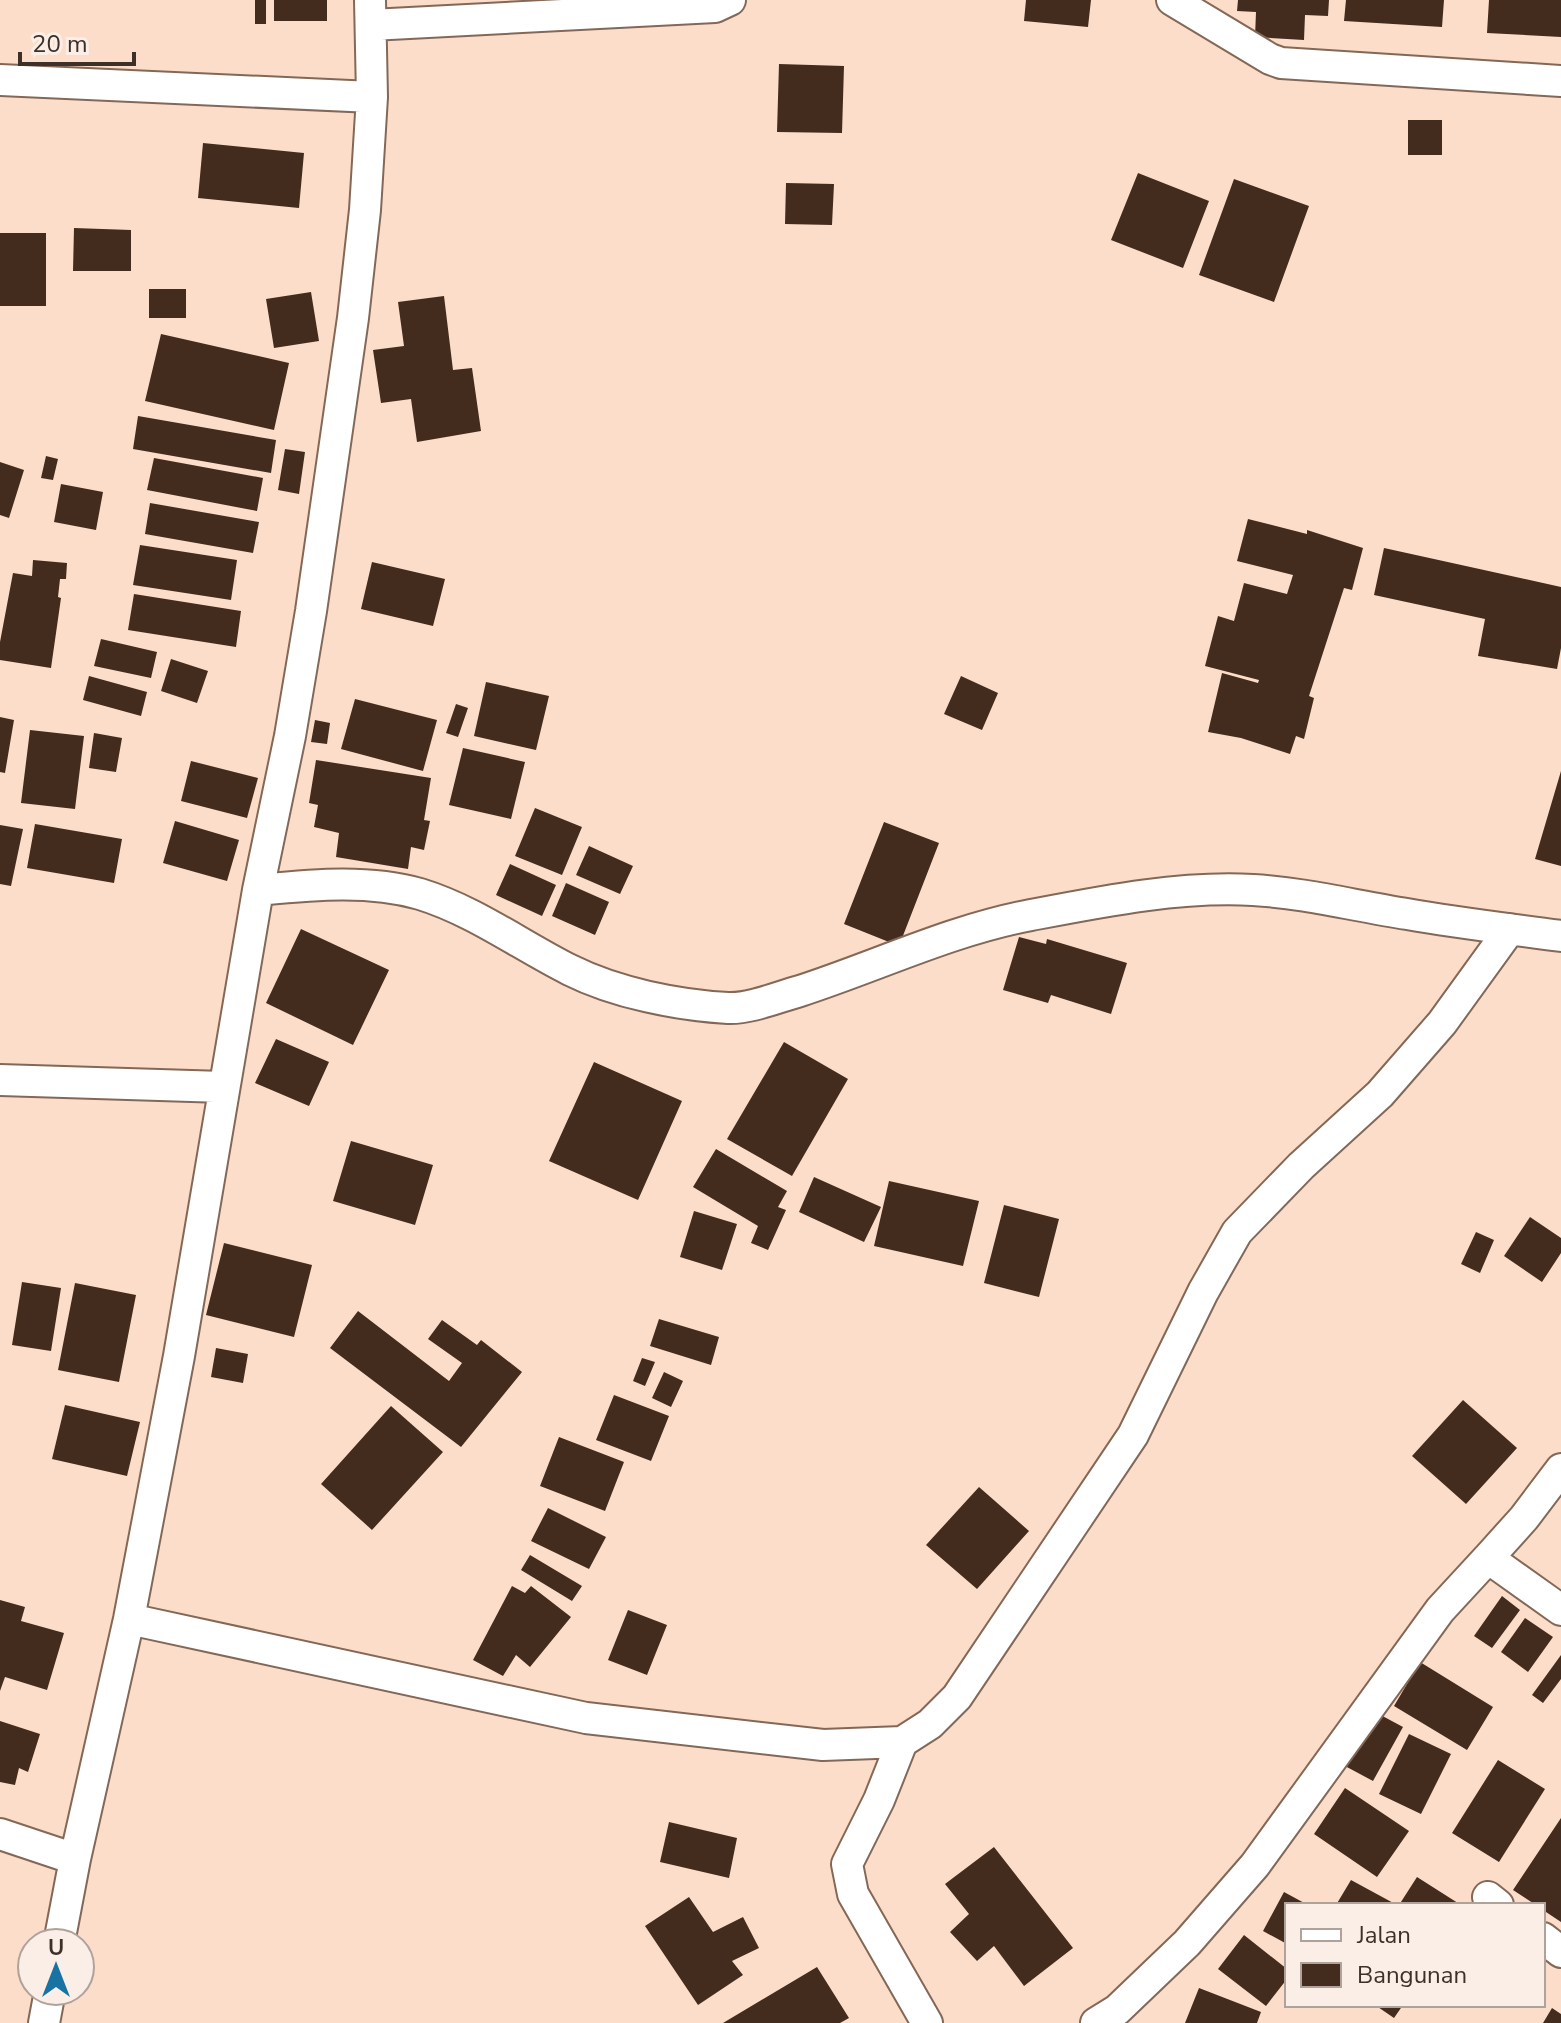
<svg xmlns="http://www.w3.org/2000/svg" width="1561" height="2023" viewBox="0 0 1561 2023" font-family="'Nunito Sans',sans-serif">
<rect width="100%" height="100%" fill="#fcddc9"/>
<path fill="#432c1d" d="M255 0H266V24H255Z
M274 0H327V21H274Z
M1026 0H1091L1088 27 1024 21Z
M1238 0H1329L1328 16 1305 15 1304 40 1255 37 1256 12 1237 11Z
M1346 0H1444L1442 27 1344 21Z
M1489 0H1561V37L1487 33Z
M779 64 844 66 842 133 777 132Z
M1408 120H1442V155H1408Z
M203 143 304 153 299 208 198 198Z
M1138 173 1209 201 1183 268 1111 240Z
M1234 179 1309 206 1274 302 1199 275Z
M786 183 834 184 832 225 785 224Z
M74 228 131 230V271H73Z
M0 233H46V306H0Z
M149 289H186V318H149Z
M311 292 319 341 274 348 266 299Z
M444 296 453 370 472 368 481 431 417 442 411 399 381 403 373 350 404 346 398 302Z
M161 334 289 363 274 430 145 401Z
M138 416 276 440 271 473 133 449Z
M285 449 305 452 299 494 278 490Z
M46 456 58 459 53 480 41 478Z
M154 458 263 478 257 511 147 490Z
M0 462 24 470 9 518 0 515Z
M61 484 103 492 96 530 54 522Z
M150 503 259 522 253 553 145 534Z
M1248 519 1307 534V530L1363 548 1352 590 1344 588 1309 696 1314 698 1304 739 1296 736 1290 754 1241 738 1208 732 1222 673 1258 683 1259 680 1205 666 1218 616 1234 621 1244 583 1287 594 1293 575 1237 561Z
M140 545 237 560 231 600 133 585Z
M1384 548 1561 587V648L1557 669 1478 656 1485 619 1374 595Z
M33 560 67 563 66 579H60L58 597 61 598 51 668 0 660V642L13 573 32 576Z
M372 562 445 579 433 626 361 609Z
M134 594 241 611 236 647 128 630Z
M101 639 157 652 151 678 94 666Z
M171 659 208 671 197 703 161 691Z
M89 676 147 692 141 716 83 700Z
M961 676 998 693 982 730 944 714Z
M486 682 549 696 536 750 474 736Z
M355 699 437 720 423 771 341 749Z
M456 704 468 708 458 737 446 733Z
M0 717 14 720 5 773 0 772Z
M315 720 330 723 327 744 311 742Z
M30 730 84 736 75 809 21 803Z
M94 733 122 738 116 772 89 768Z
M463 748 525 762 511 819 449 805Z
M316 760 431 778 424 820 430 821 424 850 411 847 408 869 336 857 339 833 314 827 318 805 309 803Z
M191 761 258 778 247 818 181 801Z
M1561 771V866L1535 859Z
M535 808 582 827 562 875 515 856Z
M175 821 239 840 227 881 163 863Z
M884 822 939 843 899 946 844 924Z
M35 824 122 839 114 883 27 868Z
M0 825 23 829 11 886 0 884Z
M589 846 633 866 620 894 576 875Z
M510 864 556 885 542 916 496 895Z
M566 883 609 902 595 935 552 916Z
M301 929 389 970 353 1045 266 1003Z
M1019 937 1046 944 1047 939 1127 963 1111 1014 1051 995 1048 1003 1003 990Z
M276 1039 329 1062 309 1106 255 1083Z
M784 1042 848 1079 792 1176 727 1139Z
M594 1062 682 1101 638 1200 549 1161Z
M351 1141 433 1165 415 1225 333 1201Z
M716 1149 787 1191 778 1207 786 1210 768 1250 751 1243 758 1226 693 1187Z
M814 1177 881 1207 864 1242 799 1212Z
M889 1181 979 1201 963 1266 874 1246Z
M1004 1205 1059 1219 1039 1297 984 1283Z
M694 1211 737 1224 722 1270 680 1257Z
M1530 1217 1561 1238V1253L1542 1282 1504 1256Z
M1476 1232 1494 1240 1480 1273 1461 1264Z
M224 1243 312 1265 294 1337 206 1315Z
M22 1282 61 1288 51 1351 12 1345Z
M75 1283 136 1295 119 1382 58 1370Z
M358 1311 449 1381 462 1363 428 1339 442 1320 477 1345 481 1340 522 1372 461 1447 330 1348Z
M659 1319 719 1337 711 1365 650 1346Z
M216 1348 248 1354 243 1383 211 1377Z
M642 1358 655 1362 645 1386 633 1381Z
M664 1372 683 1381 671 1407 652 1398Z
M614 1395 669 1416 651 1461 596 1440Z
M1463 1400 1517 1448 1466 1504 1412 1456Z
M65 1405 140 1422 127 1476 52 1459Z
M391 1406 443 1452 372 1530 321 1484Z
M559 1437 624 1462 605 1511 540 1486Z
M979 1487 1029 1531 977 1589 926 1545Z
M548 1508 606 1537 589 1569 531 1541Z
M530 1555 582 1586 572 1601 521 1570Z
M512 1586 525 1593 531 1586 571 1617 530 1667 516 1655 503 1676 473 1660Z
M1502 1596 1520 1610 1492 1648 1474 1636Z
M0 1600 25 1607 21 1621 64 1633 47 1690 5 1677 0 1691Z
M628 1610 667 1625 647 1675 608 1660Z
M1525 1618 1553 1637 1528 1672 1501 1652Z
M1561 1655V1679L1543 1703 1532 1695Z
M1420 1662 1493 1707 1467 1750 1394 1706Z
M1375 1712 1403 1727 1373 1781 1345 1766Z
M0 1721 40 1734 28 1772 19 1768 15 1785 0 1782Z
M1409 1734 1451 1754 1421 1814 1379 1794Z
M1498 1760 1545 1789 1499 1862 1452 1833Z
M1345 1788 1409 1831 1377 1877 1314 1834Z
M1561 1818V1922L1543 1910V1905H1536L1513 1890Z
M669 1822 737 1838 729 1878 660 1862Z
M994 1847 1073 1948 1024 1986 994 1946 977 1961 950 1932 969 1914 945 1884Z
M1417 1877 1461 1905H1399Z
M1351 1880 1397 1905H1336Z
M1284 1892 1308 1905H1287V1944L1263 1931Z
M689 1897 713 1932 743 1917 759 1948 732 1961 743 1975 698 2005 645 1926Z
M1244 1935 1287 1969V1979L1266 2006 1218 1969Z
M817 1967 849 2018 840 2023H723Z
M1199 1988 1261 2012 1257 2023H1185Z
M1375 2005H1403L1394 2018Z
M1552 2008 1561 2014V2023H1543Z"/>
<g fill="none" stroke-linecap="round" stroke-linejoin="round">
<defs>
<path id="street" d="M1172 0 1270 59 1281 63 1561 81
M371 25 715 7 730 0
M0 80 372 97
M258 890C311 885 368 879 420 894 475 911 520 945 570 970 616 993 677 1005 728 1008 750 1009 778 997 800 991 877 966 951 930 1031 915 1104 901 1179 886 1253 890 1306 893 1355 906 1407 914 1458 923 1510 929 1561 936
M0 1080 223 1087
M1561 1469 1524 1518 1488 1558 1561 1610
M129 1619 586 1718 823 1745 902 1742 930 1724 957 1697 1133 1435 1203 1292 1237 1232 1301 1166 1380 1094 1442 1023 1510 929
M902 1742 879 1800 847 1864 853 1894 927 2023
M0 1834 75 1859
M1488 1897 1498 1905
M1543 1938 1561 1952
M59 1943 75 1859 129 1619 179 1356 258 890 290 736 311 611 353 318 365 210 372 97 370 0
M44 2023 50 1991
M1096 2023 1117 2010 1187 1943 1255 1865 1440 1610 1488 1558"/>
</defs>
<use href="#street" stroke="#836857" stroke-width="34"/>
<use href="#street" stroke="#fff" stroke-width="30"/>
</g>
<rect x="1285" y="1903" width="260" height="104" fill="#fbeee6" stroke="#afa29a" stroke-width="2"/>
<rect x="1301" y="1929" width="40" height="12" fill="#ffffff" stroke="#afa29a" stroke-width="2"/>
<text x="1357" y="1943" font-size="24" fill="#3c3029">Jalan</text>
<rect x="1301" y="1963" width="40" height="24" fill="#432c1d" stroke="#afa29a" stroke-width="2"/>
<text x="1357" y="1983" font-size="24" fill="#3c3029">Bangunan</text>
<g transform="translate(56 1967)"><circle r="38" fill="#fbeee6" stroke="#afa29a" stroke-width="2"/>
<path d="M0-6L14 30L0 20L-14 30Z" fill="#1873a2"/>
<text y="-12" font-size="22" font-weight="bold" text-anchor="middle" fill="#3c3029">U</text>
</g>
<path d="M20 52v12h114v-12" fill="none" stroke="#3c3029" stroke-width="4"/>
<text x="32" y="52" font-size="24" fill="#3c3029" stroke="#fbeee6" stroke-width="6" paint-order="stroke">20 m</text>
</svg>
